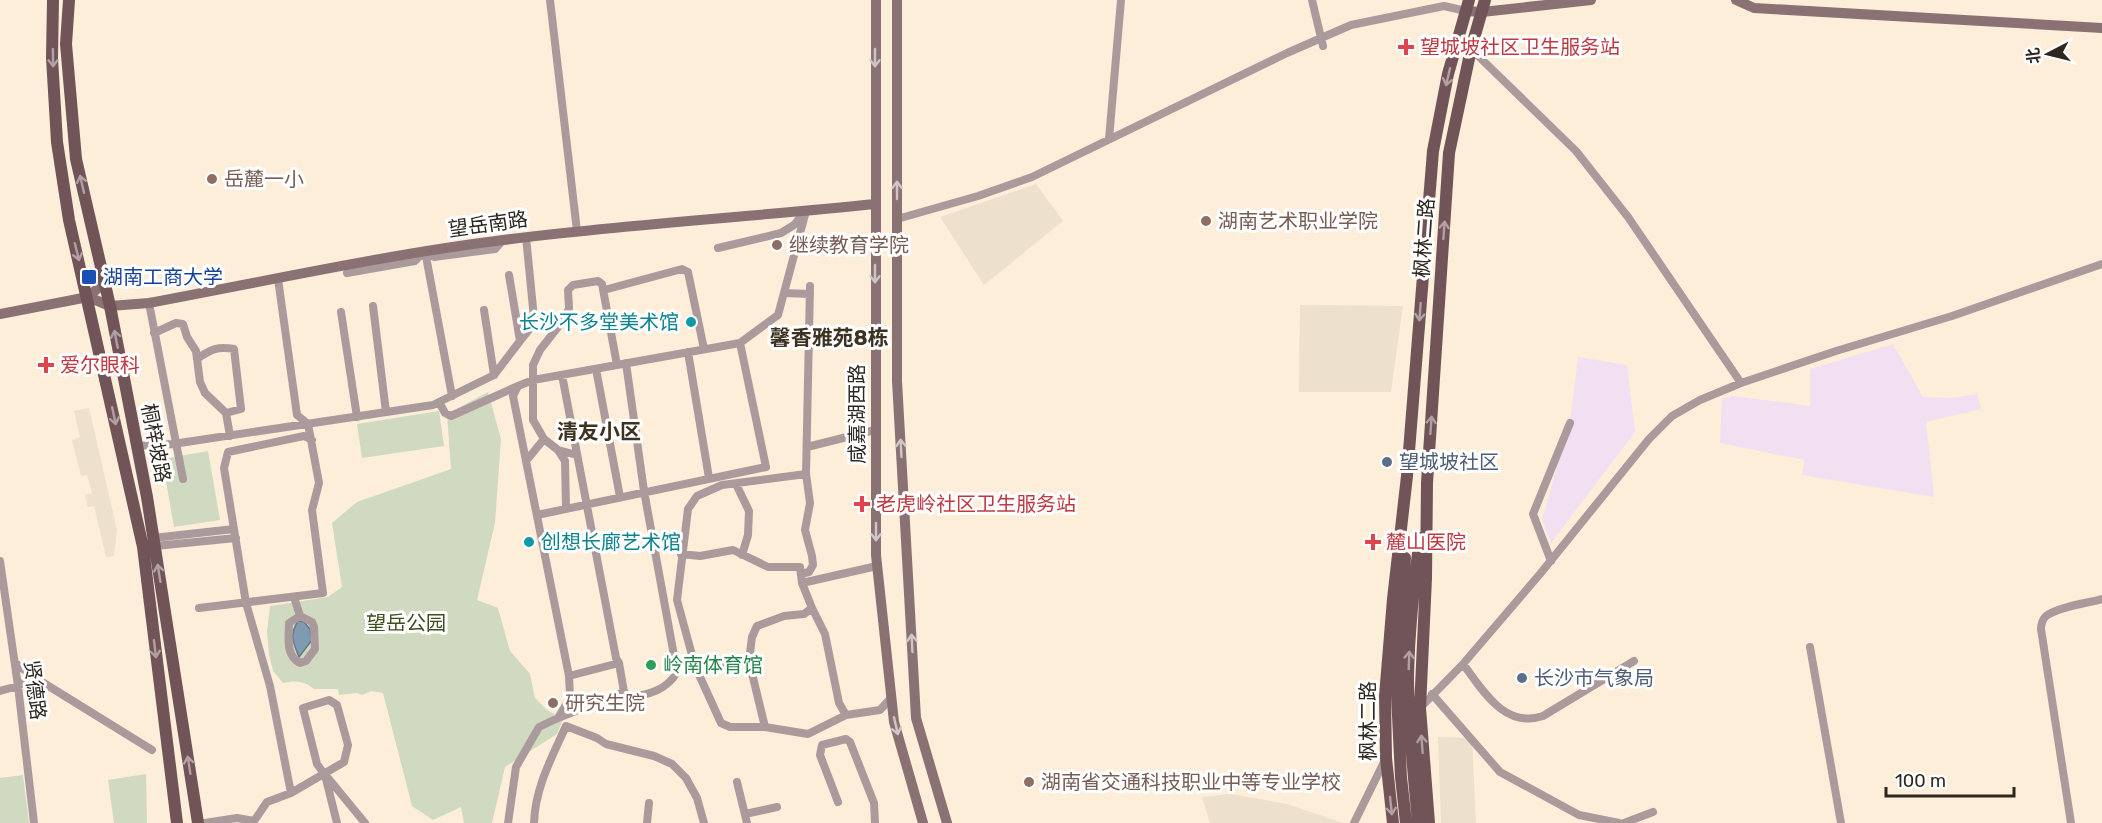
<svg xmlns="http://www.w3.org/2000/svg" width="2102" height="823" viewBox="0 0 2102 823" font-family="Rubik,'Noto Sans SC',sans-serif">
<rect width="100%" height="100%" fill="#fdeed9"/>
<path fill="#ede0cc" d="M1036 184 1063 221 984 285 940 217Z
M1300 305 1403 306 1391 392H1299Z
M89 408 117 530 114 556 106 557 94 506 88 507 85 495 92 493 87 475 81 476 72 440 80 437 74 411Z
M1438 737 1472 738 1476 823H1441Z
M1231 794 1287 804 1343 823H1210L1202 797Z"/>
<path fill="#f0e0f2" d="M1893 344 1923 397 1948 398 1977 394 1981 409 1926 422 1934 497 1802 475 1804 460 1720 443 1722 398 1733 396 1810 406V369Z
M1578 357 1627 365 1635 432 1551 543 1542 519 1570 423Z"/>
<path fill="#cfdac1" d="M488 392 501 439 495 523 477 600 498 608 510 651 530 674 535 698 547 710 563 719 557 734 505 767 492 823H464L461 807 433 820 412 806 383 693 371 691 362 695 357 693 339 695 338 689H314C305 681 294 680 283 683L273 671 269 654 267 632 270 606 328 597 342 587 332 523 357 502 451 469 447 414Z
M439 411 444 446 362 458 357 424Z
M208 451 220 520 174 527 162 459Z
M146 774 147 823H114L108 780Z
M23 775 29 823H0V778Z"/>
<path fill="#7e9bb1" stroke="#667886" stroke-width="1.5" d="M298 621 304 622 310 629 312 640 299 657C293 642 289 636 298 621Z"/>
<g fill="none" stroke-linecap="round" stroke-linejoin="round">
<path stroke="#ab9a9c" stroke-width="8" d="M550 0 577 231
M1312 0 1323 46
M1471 49 1576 151 1628 217 1741 383
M1109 139 1121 0
M897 219 978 196 1032 177 1287 53 1351 25 1444 6 1466 11
M718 248 781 233 794 225 803 214
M425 251 452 396
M425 251 434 257 495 249 503 240
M347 273 415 261 424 252
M810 286 806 474 722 485 697 496 688 509 677 600 695 666 721 723 730 727H765L808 734 846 715 880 710 891 698
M604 290 682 269 688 272 704 349
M784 293 810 294
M149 303 183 479
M373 306 386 412
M484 310 494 375
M341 312 357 417
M154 333 176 323 183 324 187 337 196 351 200 382 205 393 226 413 230 436
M520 341 528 331 534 318 526 237
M688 352 709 478
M197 359C211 349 218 346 234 349L241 409 226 413
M596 369 620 497
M562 375 616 658 619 663 569 676 513 396 518 386 533 380 740 343 778 315 806 211
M439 402 445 413 451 416 518 386
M136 446 173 444 433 405 494 375 520 341 509 275
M807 447 875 430
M558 450 565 461 566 508
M577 455 558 450 544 439 533 420V365L540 350 565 318 569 308 568 290 573 285 598 281 602 284 617 365
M526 461 544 439
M736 484 749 511 748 535 742 555
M537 515 766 467 740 343
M153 538 234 529
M155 546 236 538
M681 554 700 556 733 550 768 567H800L802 583 812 608
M0 561 18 686 34 823
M1551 561 1533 514 1570 423
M801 574 809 572 813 565 812 556 805 530 810 503 806 474
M802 583 877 566
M294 597 300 616 312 622 314 627 315 649 306 661 300 663C285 655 289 638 289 623L300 616
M199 608 323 593 312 510 319 483 308 424 297 415 278 279
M1810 647 1841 823
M749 661 752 637 757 626 784 616 804 614 812 608 825 634 839 703 846 715
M619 663 624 692 629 696C648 696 668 689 677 672L644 491 626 363
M1463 664C1483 690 1504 729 1543 716L1634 661
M695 666 749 661 765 727
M34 677 152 750
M0 691 18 686 34 677 15 663
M1432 694 1500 772 1579 815 1619 823
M1421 707 1463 664 1540 574 1649 439 1672 416 1700 400 1741 383 1836 351 1952 316 2102 264
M558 718 570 698 569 676
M328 778 365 823
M737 782 747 823
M291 793 270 686 246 603 224 468 228 452 304 436 312 440
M838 802 820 755 822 745 846 739 850 742 874 803 875 823
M745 814 777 807
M205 823 237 818 254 821 267 802 291 793 344 762 348 745 337 705 329 700 303 708 317 764 325 775 337 823
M508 823 516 767 539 727 558 718 624 692
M534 823C535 788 552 757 566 726L597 738 606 744 654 756 672 764 686 778 697 798 704 823
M647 823 649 803
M1354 823 1385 760
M1624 823 1653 812
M2071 823 2041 629C2041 624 2042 620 2046 616 2057 607 2088 603 2102 599"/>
<path stroke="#8a7174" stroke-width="10" d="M876 0V555L894 722 923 823
M897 0V381L916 718 947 823
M1736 0 1754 8 2102 28
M1466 11 1482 12 1591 0
M88 297 105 282
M0 314 88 297 110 306 149 303C267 281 384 255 503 240 627 224 751 217 875 204"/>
<path stroke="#715458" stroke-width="12" d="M53 0 52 58 57 142 69 220 143 547 177 823
M69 0 66 44 76 159 110 306 147 497 198 823
M1405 558 1396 675 1401 777 1406 823
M1393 823 1386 758 1385 696 1393 599 1407 476 1433 151 1448 74 1469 0
M1418 823C1414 774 1408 725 1408 676 1409 630 1414 583 1420 538
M1429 823 1420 708 1426 578 1427 483 1449 153 1471 49 1485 0"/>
</g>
<defs><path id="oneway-shaft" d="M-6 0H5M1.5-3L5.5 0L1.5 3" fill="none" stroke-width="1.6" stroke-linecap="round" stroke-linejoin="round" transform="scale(1.5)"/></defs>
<g stroke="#b1a1a3">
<use href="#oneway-shaft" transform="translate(53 58) rotate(89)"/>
<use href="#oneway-shaft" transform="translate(1448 77) rotate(103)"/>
<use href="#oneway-shaft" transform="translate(82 184) rotate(-103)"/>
<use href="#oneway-shaft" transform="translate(1444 230) rotate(-86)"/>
<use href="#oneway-shaft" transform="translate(77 252) rotate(76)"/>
<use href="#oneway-shaft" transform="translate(1420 312) rotate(94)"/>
<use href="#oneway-shaft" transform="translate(116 339) rotate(-101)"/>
<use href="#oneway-shaft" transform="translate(114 416) rotate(78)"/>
<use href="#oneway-shaft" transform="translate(1431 425) rotate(-86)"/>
<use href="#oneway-shaft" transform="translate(159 573) rotate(-99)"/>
<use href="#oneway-shaft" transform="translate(155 649) rotate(83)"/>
<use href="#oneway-shaft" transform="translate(1409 660) rotate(-88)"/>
<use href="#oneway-shaft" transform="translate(1422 744) rotate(-94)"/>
<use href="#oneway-shaft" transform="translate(189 765) rotate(-99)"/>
<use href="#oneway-shaft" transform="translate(1391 806) rotate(84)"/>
</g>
<g stroke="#d0c6c7">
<use href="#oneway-shaft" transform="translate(875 58) rotate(90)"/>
<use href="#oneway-shaft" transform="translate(897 190) rotate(-90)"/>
<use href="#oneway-shaft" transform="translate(875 274) rotate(90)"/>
<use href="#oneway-shaft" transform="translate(901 448) rotate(-93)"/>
<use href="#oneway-shaft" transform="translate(876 532) rotate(90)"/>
<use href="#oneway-shaft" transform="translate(912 643) rotate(-93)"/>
<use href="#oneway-shaft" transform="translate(896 726) rotate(77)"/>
</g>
<g fill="#e0444e" stroke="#fff" stroke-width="2">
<path d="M1403 38h6v6h6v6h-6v6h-6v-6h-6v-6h6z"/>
<path d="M43 356h6v6h6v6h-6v6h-6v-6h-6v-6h6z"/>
<path d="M859 495h6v6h6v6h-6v6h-6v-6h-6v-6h6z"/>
<path d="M1370 533h6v6h6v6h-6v6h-6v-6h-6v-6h6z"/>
</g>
<g fill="#8d6e63" stroke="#fff" stroke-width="2">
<circle cx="212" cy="179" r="6"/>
<circle cx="1206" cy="221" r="6"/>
<circle cx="777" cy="245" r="6"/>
<circle cx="553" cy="703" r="6"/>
<circle cx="1029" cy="782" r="6"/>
</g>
<rect fill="#1a4fb4" stroke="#fff" stroke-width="2" x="81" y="269" width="16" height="16" rx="3"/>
<g fill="#0f9aa8" stroke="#fff" stroke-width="2">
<circle cx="691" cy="322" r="6"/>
<circle cx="529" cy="542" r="6"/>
</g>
<g fill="#5c6f8a" stroke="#fff" stroke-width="2">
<circle cx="1387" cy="462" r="6"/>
<circle cx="1522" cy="678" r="6"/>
</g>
<circle fill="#2e9e5b" stroke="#fff" stroke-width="2" cx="651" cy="665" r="6"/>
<g text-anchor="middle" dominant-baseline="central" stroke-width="6" stroke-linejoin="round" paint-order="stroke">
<g font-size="20" fill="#be3a42" stroke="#fff" text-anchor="start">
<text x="1420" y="47">望城坡社区卫生服务站</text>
<text x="60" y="365">爱尔眼科</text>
<text x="876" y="504">老虎岭社区卫生服务站</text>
<text x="1386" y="542">麓山医院</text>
</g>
<g font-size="20" fill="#785e54" stroke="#fff" text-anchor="start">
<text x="224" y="179">岳麓一小</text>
<text x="1218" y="221">湖南艺术职业学院</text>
<text x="789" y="245">继续教育学院</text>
<text x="565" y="703">研究生院</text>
<text x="1041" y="782">湖南省交通科技职业中等专业学校</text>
</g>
<g font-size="20" fill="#2d2720" stroke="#fff">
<text transform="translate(488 224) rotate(-8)">望岳南路</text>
<text transform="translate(1424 238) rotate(-86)">枫林二路</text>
<text transform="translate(857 414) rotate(-90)">咸嘉湖西路</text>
<text transform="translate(156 443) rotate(79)">桐梓坡路</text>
<text transform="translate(35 690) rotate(83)">贤德路</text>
<text transform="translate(1368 721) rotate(-90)">枫林二路</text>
</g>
<g font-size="20" fill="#164399" stroke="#fff" text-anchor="start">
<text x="103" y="277">湖南工商大学</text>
</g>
<g font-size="20" fill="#0d838f" stroke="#fff" text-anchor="end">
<text x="679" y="322">长沙不多堂美术馆</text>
<text x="541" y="542" text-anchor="start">创想长廊艺术馆</text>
</g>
<g font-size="20" fill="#4e5e75" stroke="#fff" text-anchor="start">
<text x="1399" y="462">望城坡社区</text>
<text x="1534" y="678">长沙市气象局</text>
</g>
<g font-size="20" fill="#3d4f1f" stroke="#fff">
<text x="406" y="623">望岳公园</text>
</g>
<g font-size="20" fill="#27864d" stroke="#fff" text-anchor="start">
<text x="663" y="665">岭南体育馆</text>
</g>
<g font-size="21" font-weight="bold" fill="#3d3221" stroke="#fff">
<text x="829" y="337">馨香雅苑8栋</text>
<text x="599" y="431">清友小区</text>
</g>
</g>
<g transform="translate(2048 54) rotate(263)" stroke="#ffffff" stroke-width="4.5" paint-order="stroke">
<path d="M0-4.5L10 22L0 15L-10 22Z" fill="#2d2720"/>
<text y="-9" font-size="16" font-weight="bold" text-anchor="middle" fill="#2d2720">北</text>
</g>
<path d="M1886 787v9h128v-9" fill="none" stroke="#2d2720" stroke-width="3"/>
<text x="1895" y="787" font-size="18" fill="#2d2720" stroke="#ffffff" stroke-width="4.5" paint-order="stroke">100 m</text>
</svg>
